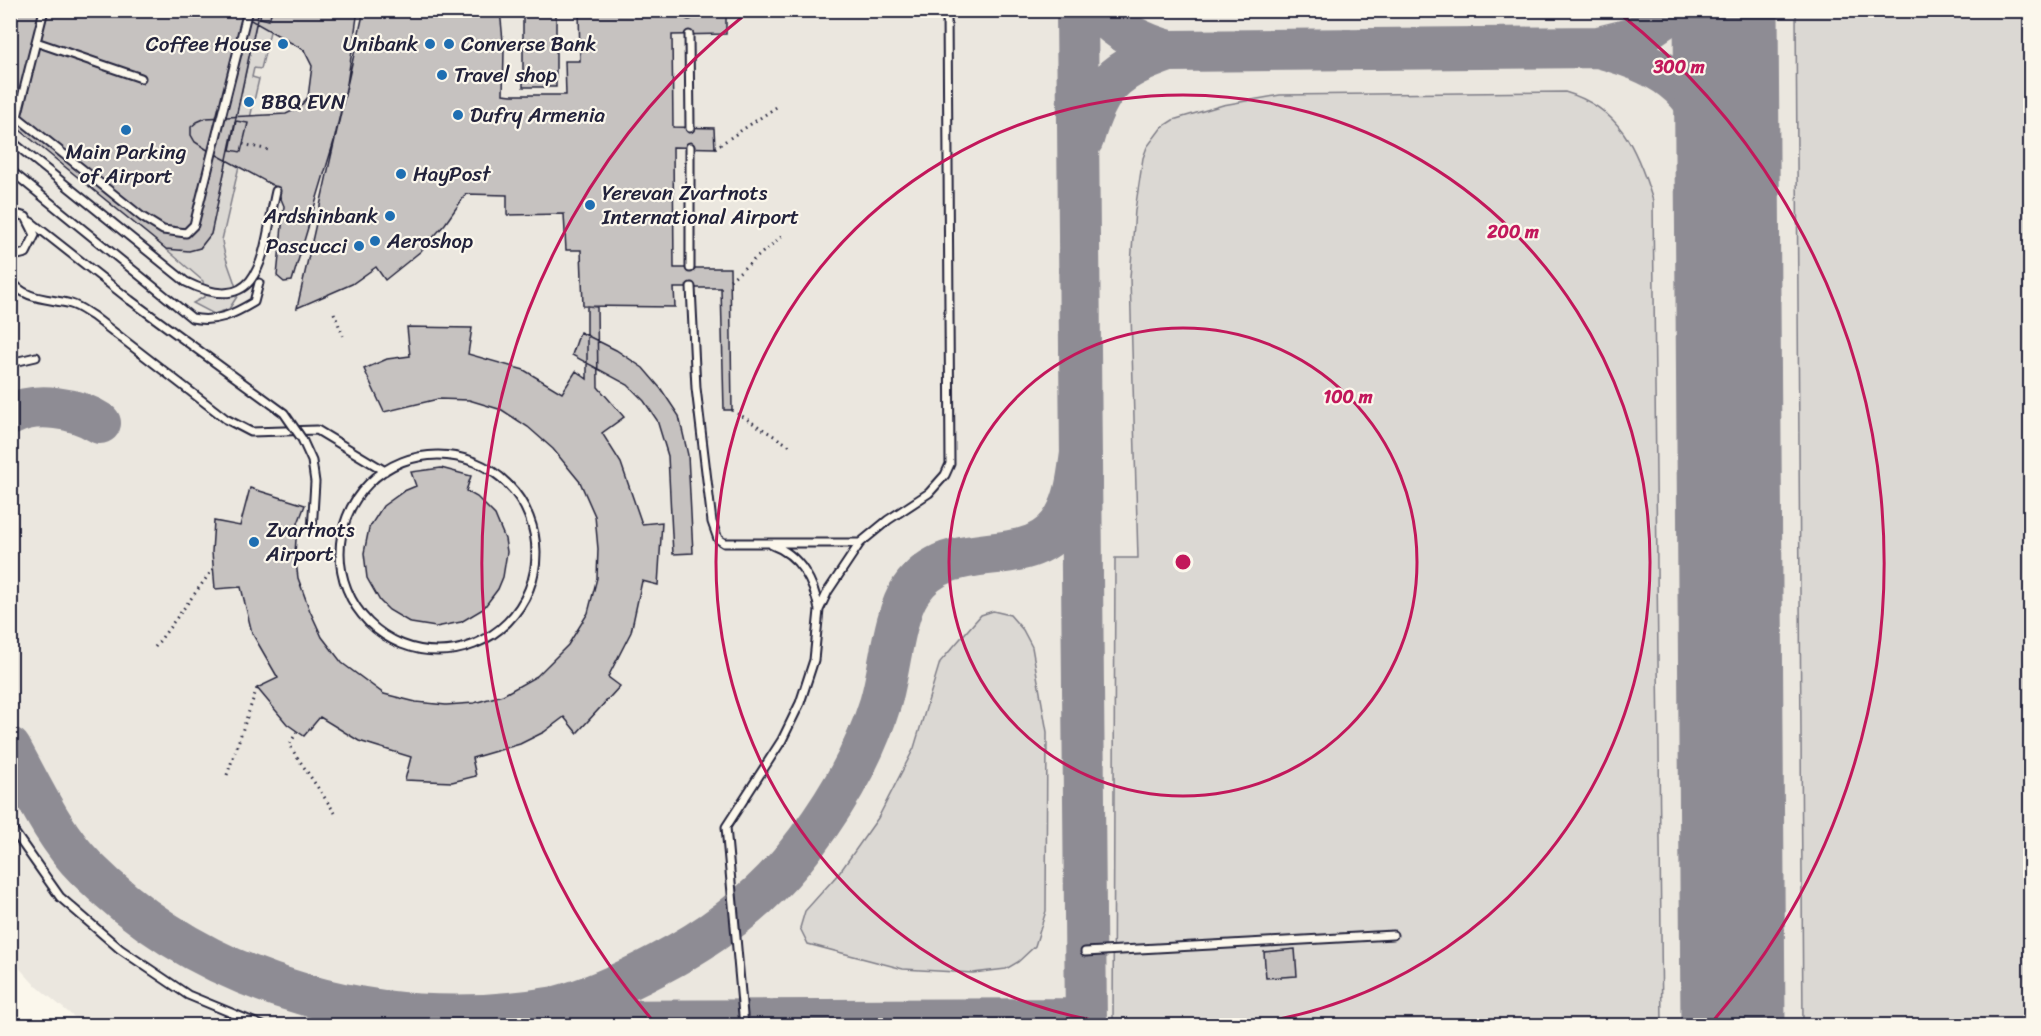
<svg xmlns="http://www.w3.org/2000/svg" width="2041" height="1036" viewBox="0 0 2041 1036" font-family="Sriracha,sans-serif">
<rect width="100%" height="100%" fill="#fbf7ec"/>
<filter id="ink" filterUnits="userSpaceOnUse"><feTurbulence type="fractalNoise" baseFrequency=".0167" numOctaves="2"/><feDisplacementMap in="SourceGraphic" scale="12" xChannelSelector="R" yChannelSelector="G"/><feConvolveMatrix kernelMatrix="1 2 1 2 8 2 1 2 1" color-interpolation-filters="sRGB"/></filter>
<g filter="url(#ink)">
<path fill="#ebe7df" d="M11 11H2030V1025L85 1026 34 984 11 959Z"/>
<path fill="#dbd8d3" stroke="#7e7d87" stroke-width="1.5" d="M259 11H275L261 69 254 68 252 77 259 79 222 240C224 260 234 276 238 295L229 309 214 314 193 303 204 297 203 281 166 249 200 248 211 234Z
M1796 11H2030V1025H1803Z
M1565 92C1620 108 1637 149 1653 201L1662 1025 1113 1026 1115 558H1138L1130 278 1135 210 1143 158 1147 147 1162 127 1173 120 1223 105 1280 95Z
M993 611 1010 615 1023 630 1032 647 1047 732 1046 911 1035 946 1018 962 1006 969 973 973 903 969 808 944 800 928 805 911 840 872 878 818 914 748 940 662 981 615Z"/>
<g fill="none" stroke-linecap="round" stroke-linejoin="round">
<path stroke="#8e8c94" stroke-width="42" d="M1077 10 1086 1026
M1598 47 1634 38 1675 10
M1169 51 1598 47C1676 68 1697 91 1727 165
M1083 139C1099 83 1115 70 1169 51 1142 43 1119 33 1099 10
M10 415C36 401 77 408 100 423
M10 748C33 789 53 835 86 868 208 990 386 1036 556 1007 592 998 627 981 659 964 709 938 757 903 793 859 829 815 863 760 880 704 890 672 893 616 911 590 952 530 1033 577 1065 517 1076 497 1078 475 1081 453
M552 1021 1086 1019"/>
<path stroke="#8e8c94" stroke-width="105" d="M1726 10 1733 1026"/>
</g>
<path fill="#c6c2c0" stroke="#22223b" stroke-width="1.5" d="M10 10H259L211 234 200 248 189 251 166 249 10 122 13 97 10 95Z
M233 10H358L347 84 334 141 292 281 284 282 277 276 284 206 276 187 206 149 195 142 191 135V127L197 122 206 118 286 114 299 108 308 97 312 66 304 50Z
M261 10H272L269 20 260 18Z
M364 10H500L504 51 503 94 512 95H566L565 61H580L579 10H673V16L717 14 716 10H726V34L672 35 673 127 714 128 715 148 673 147 674 268H730L732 410H724L721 288H674L675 307 583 306 581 250H566L564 214 507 215V195L466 194 445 224 421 251 385 280 376 267 352 284 297 308Z
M523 10H556V87H523Z
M236 121 248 123 241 152 230 150Z
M587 306 597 307 598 387 624 417 602 433 621 463 642 524 662 522 658 585 642 581 631 632 608 677 620 686 577 733 564 717 544 732 520 744 472 758 476 776 452 782 405 780 411 757 359 741 320 717 304 736 287 724 257 688 278 678 252 633 241 587 215 589 212 552 214 521 240 526 250 488 305 505 297 526 295 553 298 578 310 611 322 637 342 663 384 694 416 702 446 705 474 703 503 695 537 676 568 645 588 613 597 578 598 549 595 516 580 482 553 449 528 427 502 410 469 400 438 399 384 412 364 369 387 359 410 356 407 327 472 328 468 354 524 370 562 393 576 371 587 379Z
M580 332 616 350 643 368 661 389 679 416 688 455 693 553 673 554 668 456 657 420 644 401 628 385 572 355Z
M441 468 471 476 466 491 477 497 495 515 505 539 507 552 503 577 498 589 483 609 461 622 436 627 411 623 389 610 380 601 367 578 364 553 369 528 383 506 404 491 416 486 411 472Z
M1295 949 1297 976 1266 978 1264 952Z"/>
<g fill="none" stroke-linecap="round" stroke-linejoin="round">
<defs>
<path id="service" d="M689 15V10
M689 35 690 128
M36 42 141 78
M10 111 142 217 163 230 186 233 194 225 248 10
M17 117 44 10
M10 140 186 282C265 321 263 247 276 191
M690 147V268
M10 170 192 318C216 323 234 314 254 302L259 283
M10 212 26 217 35 235 26 253 10 257
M31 222 130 300
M10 279C24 301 49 298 71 304 79 306 86 312 93 316L226 419 251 432 317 430 385 471
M691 287 696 388 712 522 718 539 724 543H860
M10 363 36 357
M340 553a98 98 0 1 1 196 0a98 98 0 1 1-196 0Z
M772 545C800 555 814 582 819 610
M10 826 60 897 120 949 188 995 263 1026
M1085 952 1393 935
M744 1026 726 827 782 740 800 703 814 660 819 610 828 591 860 543 888 520 929 493 945 475 950 464 947 10"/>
</defs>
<use href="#service" stroke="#22223b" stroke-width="11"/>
<path stroke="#22223b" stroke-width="3" stroke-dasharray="1.5 4.5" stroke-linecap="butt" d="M726 14 730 10
M243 144 269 150
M715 148 778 106
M730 280 782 236
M334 313 343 336
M732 410 790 446
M155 647 213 569
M297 732 289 745 335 813
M227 775 257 688"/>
<use href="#service" stroke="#fbf7ec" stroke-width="7"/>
<defs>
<path id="service-bridge" d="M130 300 284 413 302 439 312 461 315 482 312 531"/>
</defs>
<use href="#service-bridge" stroke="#22223b" stroke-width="11" stroke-linecap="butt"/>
<use href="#service-bridge" stroke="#fbf7ec" stroke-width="7"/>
</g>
</g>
<g fill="none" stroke="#c2185b" stroke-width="3">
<circle cx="1183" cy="562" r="234"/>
<path d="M1122 1025A467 467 0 1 1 1244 1025"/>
<path d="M654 1022A701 701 0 0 1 747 13M1619 13A701 701 0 0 1 1712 1022"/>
</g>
<g fill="#1f6fb2" stroke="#fbf7ec" stroke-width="2">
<circle cx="283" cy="44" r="6"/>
<circle cx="430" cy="44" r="6"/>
<circle cx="449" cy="44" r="6"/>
<circle cx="442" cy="75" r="6"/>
<circle cx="249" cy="102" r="6"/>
<circle cx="458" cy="115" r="6"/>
<circle cx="126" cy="130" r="6"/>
<circle cx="401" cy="174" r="6"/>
<circle cx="590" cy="205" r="6"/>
<circle cx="390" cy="216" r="6"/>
<circle cx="375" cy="241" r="6"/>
<circle cx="359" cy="246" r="6"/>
<circle cx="254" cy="542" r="6"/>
</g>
<g text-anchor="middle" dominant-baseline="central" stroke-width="4.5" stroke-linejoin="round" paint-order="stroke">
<g font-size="21" fill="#22223b" stroke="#fbf7ec" text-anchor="start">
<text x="271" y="44" text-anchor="end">Coffee House</text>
<text x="418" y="44" text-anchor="end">Unibank</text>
<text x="461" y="44">Converse Bank</text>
<text x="454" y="75">Travel shop</text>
<text x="261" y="102">BBQ EVN</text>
<text x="470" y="115">Dufry Armenia</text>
<text x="126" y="152" text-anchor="middle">Main Parking<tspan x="126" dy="24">of Airport</tspan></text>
<text x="413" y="174">HayPost</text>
<text x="602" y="193">Yerevan Zvartnots<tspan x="602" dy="24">International Airport</tspan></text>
<text x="378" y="216" text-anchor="end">Ardshinbank</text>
<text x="387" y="241">Aeroshop</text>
<text x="347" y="246" text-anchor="end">Pascucci</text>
<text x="266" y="530">Zvartnots<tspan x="266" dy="24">Airport</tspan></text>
</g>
</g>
<circle cx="1183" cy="562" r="9" fill="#c2185b" stroke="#fbf7ec" stroke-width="3"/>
<g font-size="18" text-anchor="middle" font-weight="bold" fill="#c2185b" stroke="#fbf7ec" stroke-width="4.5" stroke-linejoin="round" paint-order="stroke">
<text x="1679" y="73">300 m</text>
<text x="1513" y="238">200 m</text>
<text x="1348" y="403">100 m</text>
</g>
<rect width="2041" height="1036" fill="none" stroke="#fbf7ec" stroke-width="36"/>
<rect x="18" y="18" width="2005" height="1000" fill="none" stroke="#22223b" stroke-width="2" filter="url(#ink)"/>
</svg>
